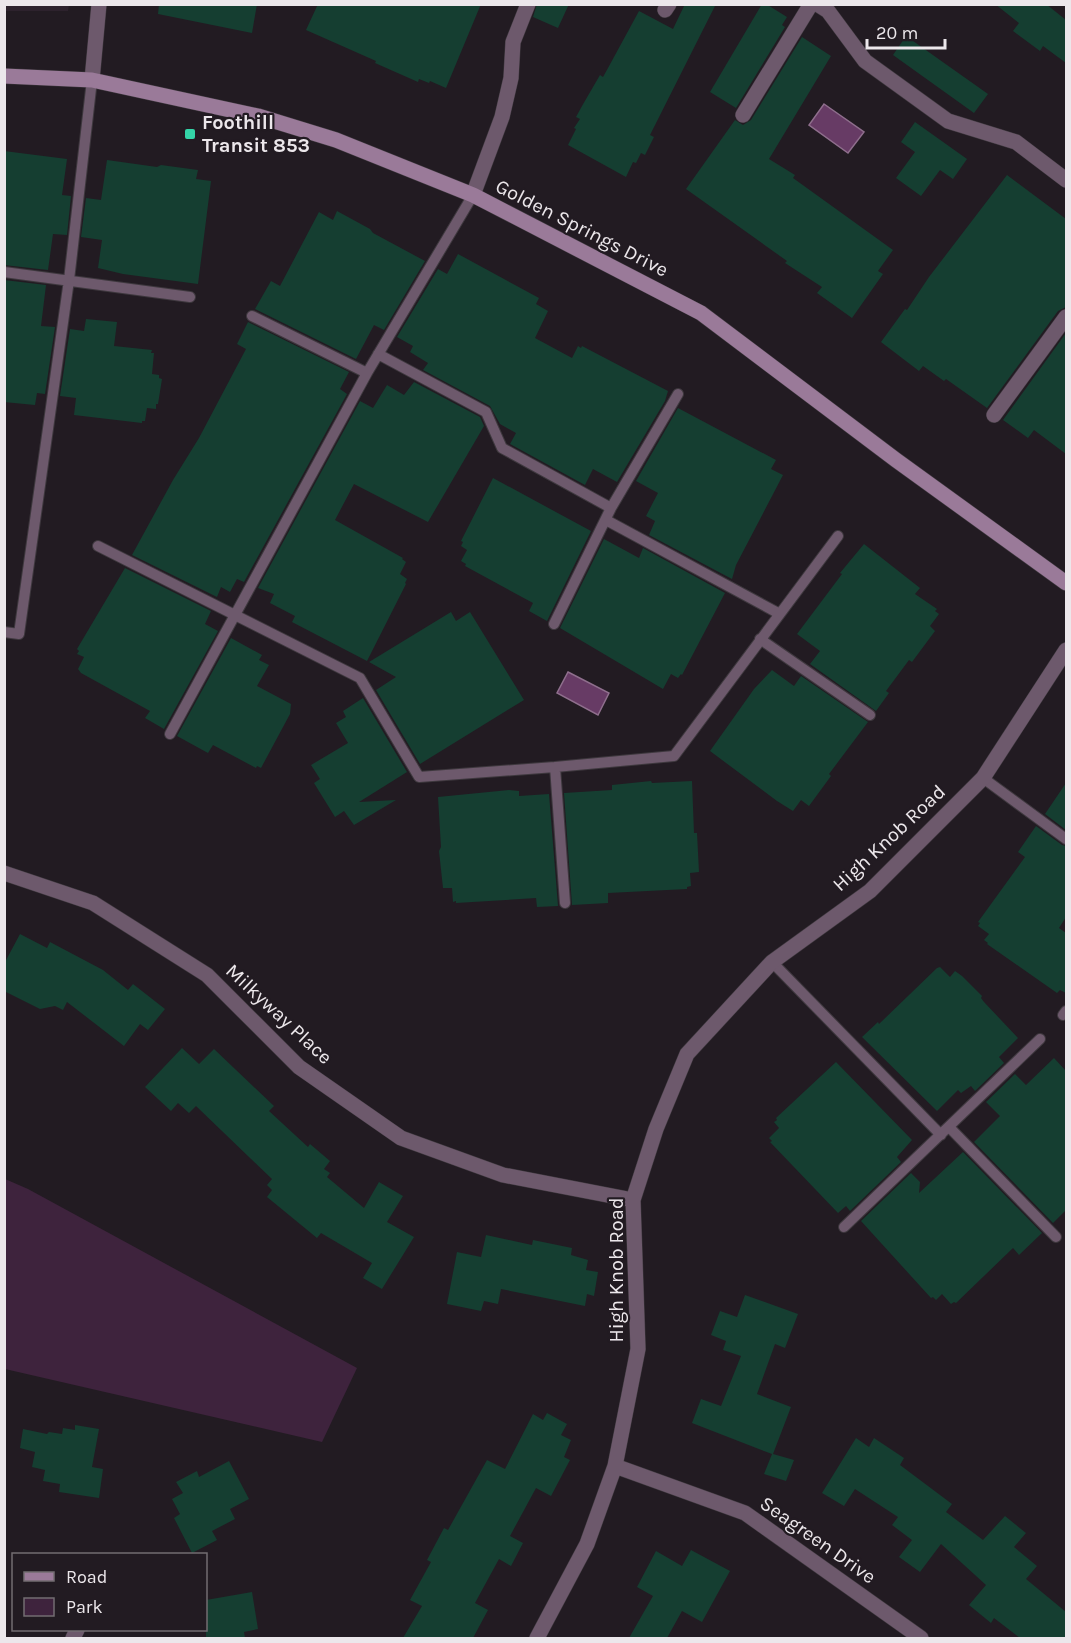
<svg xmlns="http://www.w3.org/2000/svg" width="1071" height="1643" viewBox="0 0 1071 1643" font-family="Karla,sans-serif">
<rect width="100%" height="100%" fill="#221b22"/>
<path fill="#2d222d" d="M4 5 5 4 69 5 68 11H5Z"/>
<path fill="#3e233d" d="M5 1179 28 1189 357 1368 322 1442 5 1369Z"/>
<path fill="#673b65" stroke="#8f6f8d" stroke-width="1.5" d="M824 104 864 132 848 153 809 125Z
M568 672 609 693 598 715 557 693Z"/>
<path fill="#153e31" d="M159 4H257L252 33 158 14Z
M318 4H481L446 88 430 81 429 83 419 79 418 82 375 63 376 61 306 30Z
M537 4H569L558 28 533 17Z
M685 4H716L650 135 654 137 645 155 641 153 636 163 633 162 626 177 568 145 576 129 574 128 580 119 576 117 582 106 600 75 603 77 608 68 639 11 673 29Z
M762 4H766L787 17 782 25 785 27 736 108 710 92Z
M995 4H1046L1066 20V63L1043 46 1040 51 1013 31 1019 23Z
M906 36 988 94 974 113 893 55Z
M802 37 831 56 769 159 795 175 793 178 893 250 878 271 883 274 852 318 817 293 822 287 785 263 787 261 686 189 735 120 743 125 751 120Z
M915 122 967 159 953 179 940 170 921 196 896 178 915 152 901 142Z
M4 151 67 159 62 195 71 196 67 235 53 234 48 270 4 265Z
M107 160 157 167 161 165 198 170 196 179 211 181 198 284 123 274 98 268 102 240 81 237 86 198 101 200Z
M1007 175 1066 219V307L1058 311 987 408 946 379 944 381 923 366 919 371 881 342 905 309 907 310 929 277Z
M337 211 370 229 373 233 425 261 384 330 374 325 356 359 255 309 271 281 280 286 319 212 333 220Z
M458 254 539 298 536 304 548 311 535 338 572 358 578 346 581 348 582 346 668 391 665 401 617 482 593 469 585 485 510 444 516 433 500 424 490 406 423 370 428 363 410 352 413 346 397 337 438 269 447 274Z
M4 280 46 285 41 326 55 327 45 394 37 393 35 405 4 402Z
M86 319 117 322 114 346 152 350 151 353H154L152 374 159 375V378L162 379 158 404H156V409L147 408 145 421H142V423L74 415 76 398 60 396 70 329 84 331Z
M248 322 349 372 340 389 347 394 244 582 237 579 230 592 221 587 217 597 132 555 173 480 199 438 246 349 237 344Z
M1066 333V454L1034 430 1028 438 1003 420Z
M414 382 480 417 484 426 428 522 354 484 335 520 403 558 402 559 406 562 400 574 407 579 405 583 406 584 367 661 292 622 295 616 270 603 274 594 258 588 360 401 373 408 387 385 404 395Z
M678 408 776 460 771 469 783 475 736 565 732 579 649 535 655 521 646 516 658 493 636 481Z
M493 478 591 531 547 621 529 611 533 603 465 566 466 564 461 561 467 550 461 546 463 542 461 541Z
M604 539 639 558 643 548 725 593 682 675 681 674 678 678 671 674 663 689 560 628Z
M864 544 920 588 915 594 937 609 935 611 939 614 930 626 935 631 912 662 909 660 886 691 889 693 876 711 810 664 820 651 797 634 842 574 840 573Z
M125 568 211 611 205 624 218 631 164 729 145 718 150 711 81 673 78 669 84 657 77 654 79 651 77 649Z
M451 612 456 621 470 612 524 700 420 764 376 690 396 677 369 662Z
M231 638 262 655 259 660 269 665 257 686 291 704 290 714 261 768 257 766 256 768 213 745 208 753 177 736Z
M772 670 794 686 801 676 868 722 829 774 831 776 809 806 801 800 793 811 777 801 710 751 754 689Z
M363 698 407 772 359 802 396 800 354 825 344 811 335 817 314 783 320 779 311 765 348 743 336 723 346 717 343 711Z
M651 781 652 783 692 781 694 833H697L699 872 690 873 691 886 687 887V889L608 893V903L572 905 564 793 612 790V785Z
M1066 783V830L1045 814Z
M509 790 519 791V796L549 794 558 906 537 907 536 898 456 903V901L453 902 452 888H443L439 851 441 847 438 797Z
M1036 826 1062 845 1066 846V917L1059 928 1066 933V993L1060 990 1057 993 987 944 988 943 984 940 989 934 978 926 980 923 978 922 1025 857 1018 852Z
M20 934 47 948 50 942 103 970 128 990 133 984 165 1009 148 1030 140 1024 124 1046 67 1002 63 1010 55 1006 40 1009 4 991V964Z
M940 967 950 977 955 971 962 976 982 996 981 998 984 1002 1018 1038 999 1057 1004 1063 975 1091 971 1086 961 1093 958 1090 937 1111 862 1037 878 1022 879 1024 937 968Z
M182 1048 199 1064 214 1049 274 1106 269 1111 308 1147 310 1144 330 1161 324 1169 330 1173 327 1177 364 1208 379 1182 403 1196 387 1222 414 1237 382 1289 363 1278 372 1263 321 1233 317 1238 267 1197 272 1190 267 1185 272 1179 196 1106 189 1113 178 1103 171 1111 145 1087Z
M1054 1058 1066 1071V1210L1053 1223 974 1142 1000 1116 986 1102 1015 1074 1026 1085Z
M836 1062 912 1140 897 1157 901 1162 850 1211 846 1206 838 1213 770 1142 772 1141 769 1138 779 1128 774 1122 777 1120 776 1118Z
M963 1152 1042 1233 1019 1255 1013 1248 956 1303 954 1302 951 1304 942 1294 936 1300 933 1297 931 1298 861 1221 911 1173 920 1182 919 1193Z
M486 1235 532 1245 533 1240 572 1248 571 1255 588 1260 586 1270 598 1272 594 1296 587 1294 585 1306 501 1289 498 1304 484 1301 481 1311 447 1304 457 1252 481 1257Z
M745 1295 798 1314 785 1348 775 1344 757 1394 791 1407 773 1454 794 1460 786 1481 764 1474 772 1454 692 1423 701 1399 721 1406 741 1356 723 1350 726 1341 711 1335 720 1311 737 1317Z
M547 1413 567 1424 561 1435 571 1440 564 1457 570 1460 551 1496 536 1488 510 1536 523 1543 511 1566 499 1559 475 1603 488 1610 473 1638H403L422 1606 410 1600 431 1562 427 1560 444 1528 448 1530 487 1460 505 1469 533 1414 543 1420Z
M75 1425 99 1429 92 1467 103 1469 99 1498 59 1492 60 1484 43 1481 45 1470 32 1467 35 1452 20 1448 23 1429 47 1434 49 1432 62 1434 63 1428 75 1430Z
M856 1438 869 1447 874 1438 904 1458 900 1465 952 1504 946 1512 983 1540 1005 1516 1026 1533 1014 1547 1037 1566 1026 1579 1066 1612V1638H1020L994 1618 991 1623 969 1605 986 1585 941 1544 920 1572 899 1557 912 1540 892 1525 898 1517 855 1489 844 1506 822 1493Z
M229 1461 249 1499 230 1509 235 1519 212 1531 217 1540 192 1553 174 1518 180 1514 172 1499 183 1493 176 1482 197 1471 199 1477Z
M691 1550 730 1571 702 1622 682 1611 667 1638H629L653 1596 637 1587 656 1551 682 1566Z
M252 1592 258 1629 244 1632 245 1638H206V1600Z"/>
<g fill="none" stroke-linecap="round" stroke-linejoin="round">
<defs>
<path id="service" d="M4 272 190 297
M252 316 367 373
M378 354 486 412 502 448 611 508
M606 520 778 613
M98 546 360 678 419 777 555 767
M554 624 611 508 678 394
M4 632 19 634 69 280 92 80
M760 639 870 715
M170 734 367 373 473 195
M983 778 1066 839
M565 903 555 767 674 756 838 536
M772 962 941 1135
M1063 1015 1066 1011
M949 1127 1056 1237
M844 1227 1040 1039"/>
<path id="minor" d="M817 4 828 11 865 61 948 121 1016 142 1066 180
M665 10 669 4
M743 115 811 4
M473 195 502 117 511 78 513 42 528 4
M994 415 1066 317
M4 873 93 903 207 975 299 1067 401 1138 503 1175 633 1200
M615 1466 745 1513 921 1638
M73 1638 77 1630
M537 1638 587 1544 615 1466 638 1349 633 1200 656 1129 687 1054 772 962 870 891 983 778 1066 650"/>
<path id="tertiary" d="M92 80 99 4"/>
<path id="secondary" d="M4 76 92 80 258 116 336 140 473 195 701 313 896 460 1066 583"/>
</defs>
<use href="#service" stroke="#3e383e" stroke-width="12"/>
<use href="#minor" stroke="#3e383e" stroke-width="16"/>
<use href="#tertiary" stroke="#3e383e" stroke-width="16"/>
<use href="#secondary" stroke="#3e383e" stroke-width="16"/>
<use href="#service" stroke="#6d596c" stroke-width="10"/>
<use href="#minor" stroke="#6d596c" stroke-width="15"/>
<use href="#tertiary" stroke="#6d596c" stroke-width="15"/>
<use href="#secondary" stroke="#9a7a99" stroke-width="15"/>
</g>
<rect fill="#34d4a8" stroke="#221b22" stroke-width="2" x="184" y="128" width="12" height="12" rx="3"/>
<g text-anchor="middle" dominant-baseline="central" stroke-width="4.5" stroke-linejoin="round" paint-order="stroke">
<g font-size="20" font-weight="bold" fill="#ece7eb" stroke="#221b22" text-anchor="start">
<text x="202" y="122">Foothill<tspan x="202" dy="23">Transit 853</tspan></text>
</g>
<g font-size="20" fill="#ece7eb" stroke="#221b22">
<text transform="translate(582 228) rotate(27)">Golden Springs Drive</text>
<text transform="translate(889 838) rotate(-43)">High Knob Road</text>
<text transform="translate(279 1014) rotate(43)">Milkyway Place</text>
<text transform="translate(616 1270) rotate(-90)">High Knob Road</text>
<text transform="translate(818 1540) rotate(35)">Seagreen Drive</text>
</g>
</g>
<rect width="1071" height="1643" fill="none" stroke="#ece7eb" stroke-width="12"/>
<rect x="12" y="1553" width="195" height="78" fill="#221b22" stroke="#736d72" stroke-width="1.5"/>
<rect x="24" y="1572" width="30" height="9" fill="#9a7a99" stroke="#736d72" stroke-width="1.5"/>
<text x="66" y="1583" font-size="18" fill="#ece7eb">Road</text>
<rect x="24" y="1598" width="30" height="18" fill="#3e233d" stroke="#736d72" stroke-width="1.5"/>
<text x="66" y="1613" font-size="18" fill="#ece7eb">Park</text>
<path d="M867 39v9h78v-9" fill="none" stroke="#ece7eb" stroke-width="3"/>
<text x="876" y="39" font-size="18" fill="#ece7eb" stroke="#221b22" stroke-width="4.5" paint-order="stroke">20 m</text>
</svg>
